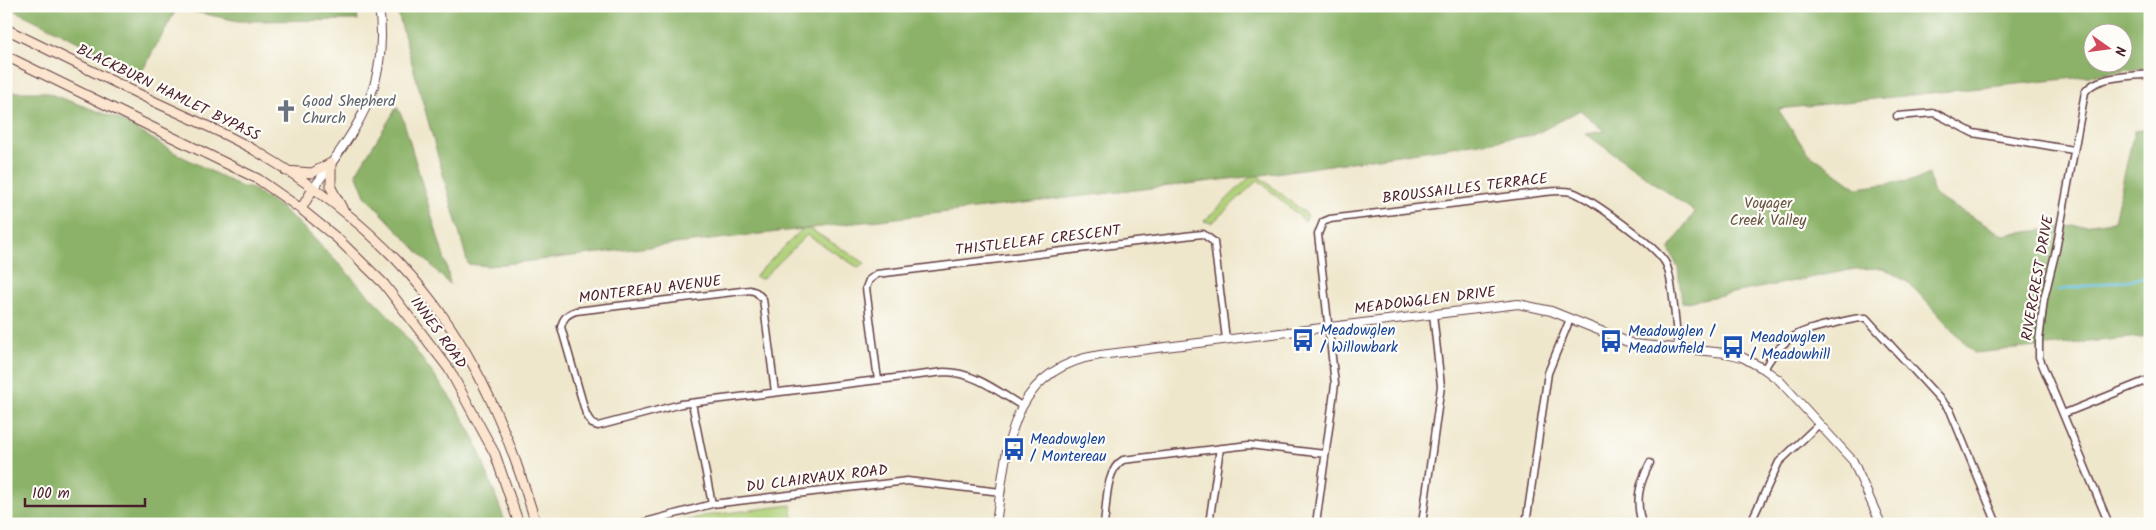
<svg xmlns="http://www.w3.org/2000/svg" width="2156" height="530" viewBox="0 0 2156 530" font-family="Kalam,sans-serif">
<rect width="100%" height="100%" fill="#fdfcf7"/>
<filter id="ink" filterUnits="userSpaceOnUse"><feTurbulence type="fractalNoise" baseFrequency=".02" numOctaves="2"/><feDisplacementMap in="SourceGraphic" scale="10" xChannelSelector="R" yChannelSelector="G"/><feConvolveMatrix kernelMatrix="1 2 1 2 8 2 1 2 1" color-interpolation-filters="sRGB"/></filter>
<filter id="wash" filterUnits="userSpaceOnUse"><feTurbulence type="fractalNoise" baseFrequency=".0096" numOctaves="4" result="noise"/><feDisplacementMap in="SourceGraphic" scale="20" xChannelSelector="R" yChannelSelector="G"/><feGaussianBlur stdDeviation="1.12" result="paint"/><feColorMatrix in="noise" values="0 0 0 0 0 0 0 0 0 0 0 0 0 0 0 0 0 1.4 0 .05"/><feComposite in="paint" operator="in"/></filter>
<g filter="url(#wash)">
<rect width="100%" height="100%" fill="#efe7cc"/>
<path fill="#afd078" stroke="#7c7852" d="M1252 175H1257L1308 215 1305 221 1258 180 1212 223 1204 221Z
M810 229 865 263 859 268 807 235 762 279 754 277 801 230Z
M791 505 794 524H676L703 516Z"/>
<path fill="#8bb268" stroke="#6a684a" fill-rule="evenodd" d="M6 6H356L358 20 238 21 177 8 141 73Z
M396 6H2150V67L2075 78 1778 109 1806 151 1857 188 1916 180 1929 174 1934 195 2003 235 2114 221 2134 131 2150 129V336L1974 353 1909 283 1883 268 1855 269 1682 303 1678 268 1669 249 1695 212 1586 134 1604 131 1580 110 1534 135 1255 176 488 266 468 264ZM2094 32H2124V62H2094Z
M6 92H45L121 120 177 154 242 187H249L280 207 301 225 394 321 455 404 474 438 506 524H6Z
M397 107 403 119 447 268 450 285 365 196 356 173Z"/>
<g fill="none" stroke-linecap="round" stroke-linejoin="round">
<path stroke="#69c2e7" stroke-width="2.5" d="M2059 290 2150 277"/>
</g>
</g>
<g filter="url(#ink)">
<g fill="none" stroke-linecap="round" stroke-linejoin="round">
<defs>
<path id="minor" d="M1897 116 1935 113 1973 133 2073 150
M1764 369C1783 336 1801 330 1836 323 1846 321 1856 317 1866 318L1950 410 1997 524
M878 380 866 288 869 280 877 274 1193 235 1203 234 1214 242 1226 339
M775 392 763 299 756 292 750 290 576 311C567 314 563 318 561 327L586 414 592 424 598 426 681 404 944 372C974 372 997 391 1022 406
M692 403 712 504
M2063 414 2150 379
M638 524 712 504 907 481 1001 492
M1104 524C1107 505 1105 470 1123 460L1249 445 1325 454
M1209 524 1220 448
M1316 524 1335 384 1318 234 1323 222 1330 219 1545 192C1554 191 1563 190 1572 192 1590 198 1658 247 1666 264 1673 278 1676 330 1678 348
M1422 524 1441 386 1433 314
M1526 524 1548 373 1570 319
M1642 524C1635 500 1639 484 1650 463
M1750 524 1779 462 1819 424
M2109 524 2039 357V341L2044 299 2056 250 2085 92C2097 75 2131 77 2150 74"/>
<path id="tertiary" d="M313 189C358 126 390 88 379 6
M996 524C1007 450 1007 369 1100 355L1518 304 1551 311 1633 344 1726 353 1742 357 1764 369 1779 380 1853 461 1881 524"/>
<path id="secondary" d="M6 29C55 53 104 77 153 101 187 117 223 132 256 151 323 190 387 242 434 304 483 369 513 446 536 524
M6 56 258 179 301 209 338 239 384 284 449 369 495 454 519 524
M331 163V188L342 208
M286 171 312 173 331 163
M301 209 313 189"/>
</defs>
<use href="#minor" stroke="#633d43" stroke-width="9"/>
<use href="#tertiary" stroke="#633d43" stroke-width="10"/>
<use href="#secondary" stroke="#633d43" stroke-width="11"/>
<use href="#minor" stroke="#fff" stroke-width="6"/>
<use href="#tertiary" stroke="#fff" stroke-width="8"/>
<use href="#secondary" stroke="#fbe5cf" stroke-width="9"/>
</g>
</g>
<defs>
<symbol id="church-bare" viewBox="-9 -9 18 18"><path d="M-1.2-6h2.4v3.5h3.3v2.4h-3.3V6h-2.4V-.1h-3.3v-2.4h3.3Z" fill="#6b7280" stroke="#fdfcf7" stroke-width="2.5" paint-order="stroke"/></symbol>
<symbol id="bus-bare" viewBox="-9 -9 18 18"><path d="M-5-6H5V4H4V6H2V4H-2V6H-4V4H-5ZM-3.5-4V0h7V-4ZM-3.5 1.2v1.5H-2V1.2ZM2 1.2v1.5H3.5V1.2Z" fill="#1a4fb4" stroke="#fdfcf7" stroke-width="2.5" paint-order="stroke"/></symbol>
</defs>
<g fill-rule="evenodd">
<use href="#church-bare" x="270" y="95" width="32" height="32"/>
<use href="#bus-bare" x="1287" y="324" width="32" height="32"/>
<use href="#bus-bare" x="1595" y="325" width="32" height="32"/>
<use href="#bus-bare" x="1717" y="331" width="32" height="32"/>
<use href="#bus-bare" x="998" y="433" width="32" height="32"/>
</g>
<g text-anchor="middle" dominant-baseline="central" stroke-width="4.5" stroke-linejoin="round" paint-order="stroke">
<g font-size="15" fill="#4a1f2b" stroke="#fdfcf7">
<text transform="translate(168 93) rotate(26)">BLACKBURN HAMLET BYPASS</text>
<text transform="translate(1465 189) rotate(-7)">BROUSSAILLES TERRACE</text>
<text transform="translate(1038 241) rotate(-7)">THISTLELEAF CRESCENT</text>
<text transform="translate(2038 278) rotate(-80)">RIVERCREST DRIVE</text>
<text transform="translate(650 290) rotate(-7)">MONTEREAU AVENUE</text>
<text transform="translate(1425 301) rotate(-7)">MEADOWGLEN DRIVE</text>
<text transform="translate(438 333) rotate(54)">INNES ROAD</text>
<text transform="translate(817 479) rotate(-7)">DU CLAIRVAUX ROAD</text>
</g>
<g font-size="15" fill="#5b616d" stroke="#fdfcf7" text-anchor="start">
<text x="302" y="102">Good Shepherd<tspan x="302" dy="17">Church</tspan></text>
</g>
<g font-size="15" fill="#685442" stroke="#fdfcf7">
<text x="1768" y="204">Voyager<tspan x="1768" dy="17">Creek Valley</tspan></text>
</g>
<g font-size="15" fill="#164399" stroke="#fdfcf7" text-anchor="start">
<text x="1320" y="331">Meadowglen<tspan x="1320" dy="17">/ Willowbark</tspan></text>
<text x="1628" y="332">Meadowglen /<tspan x="1628" dy="17">Meadowfield</tspan></text>
<text x="1750" y="338">Meadowglen<tspan x="1750" dy="17">/ Meadowhill</tspan></text>
<text x="1030" y="440">Meadowglen<tspan x="1030" dy="17">/ Montereau</tspan></text>
</g>
</g>
<rect width="2156" height="530" fill="none" stroke="#fdfcf7" stroke-width="25"/>
<g transform="translate(2108 48) rotate(104)"><circle r="24" fill="#fdfcf7" stroke="#b5a4a5"/>
<path d="M0-4L9 19L0 12L-9 19Z" fill="#d1495b"/>
<text y="-8" font-size="14" font-weight="bold" text-anchor="middle" fill="#4a1f2b">N</text>
</g>
<path d="M25 498v8h120v-8" fill="none" stroke="#4a1f2b" stroke-width="2.5"/>
<text x="32" y="498" font-size="15" fill="#4a1f2b" stroke="#fdfcf7" stroke-width="4" paint-order="stroke">100 m</text>
</svg>
